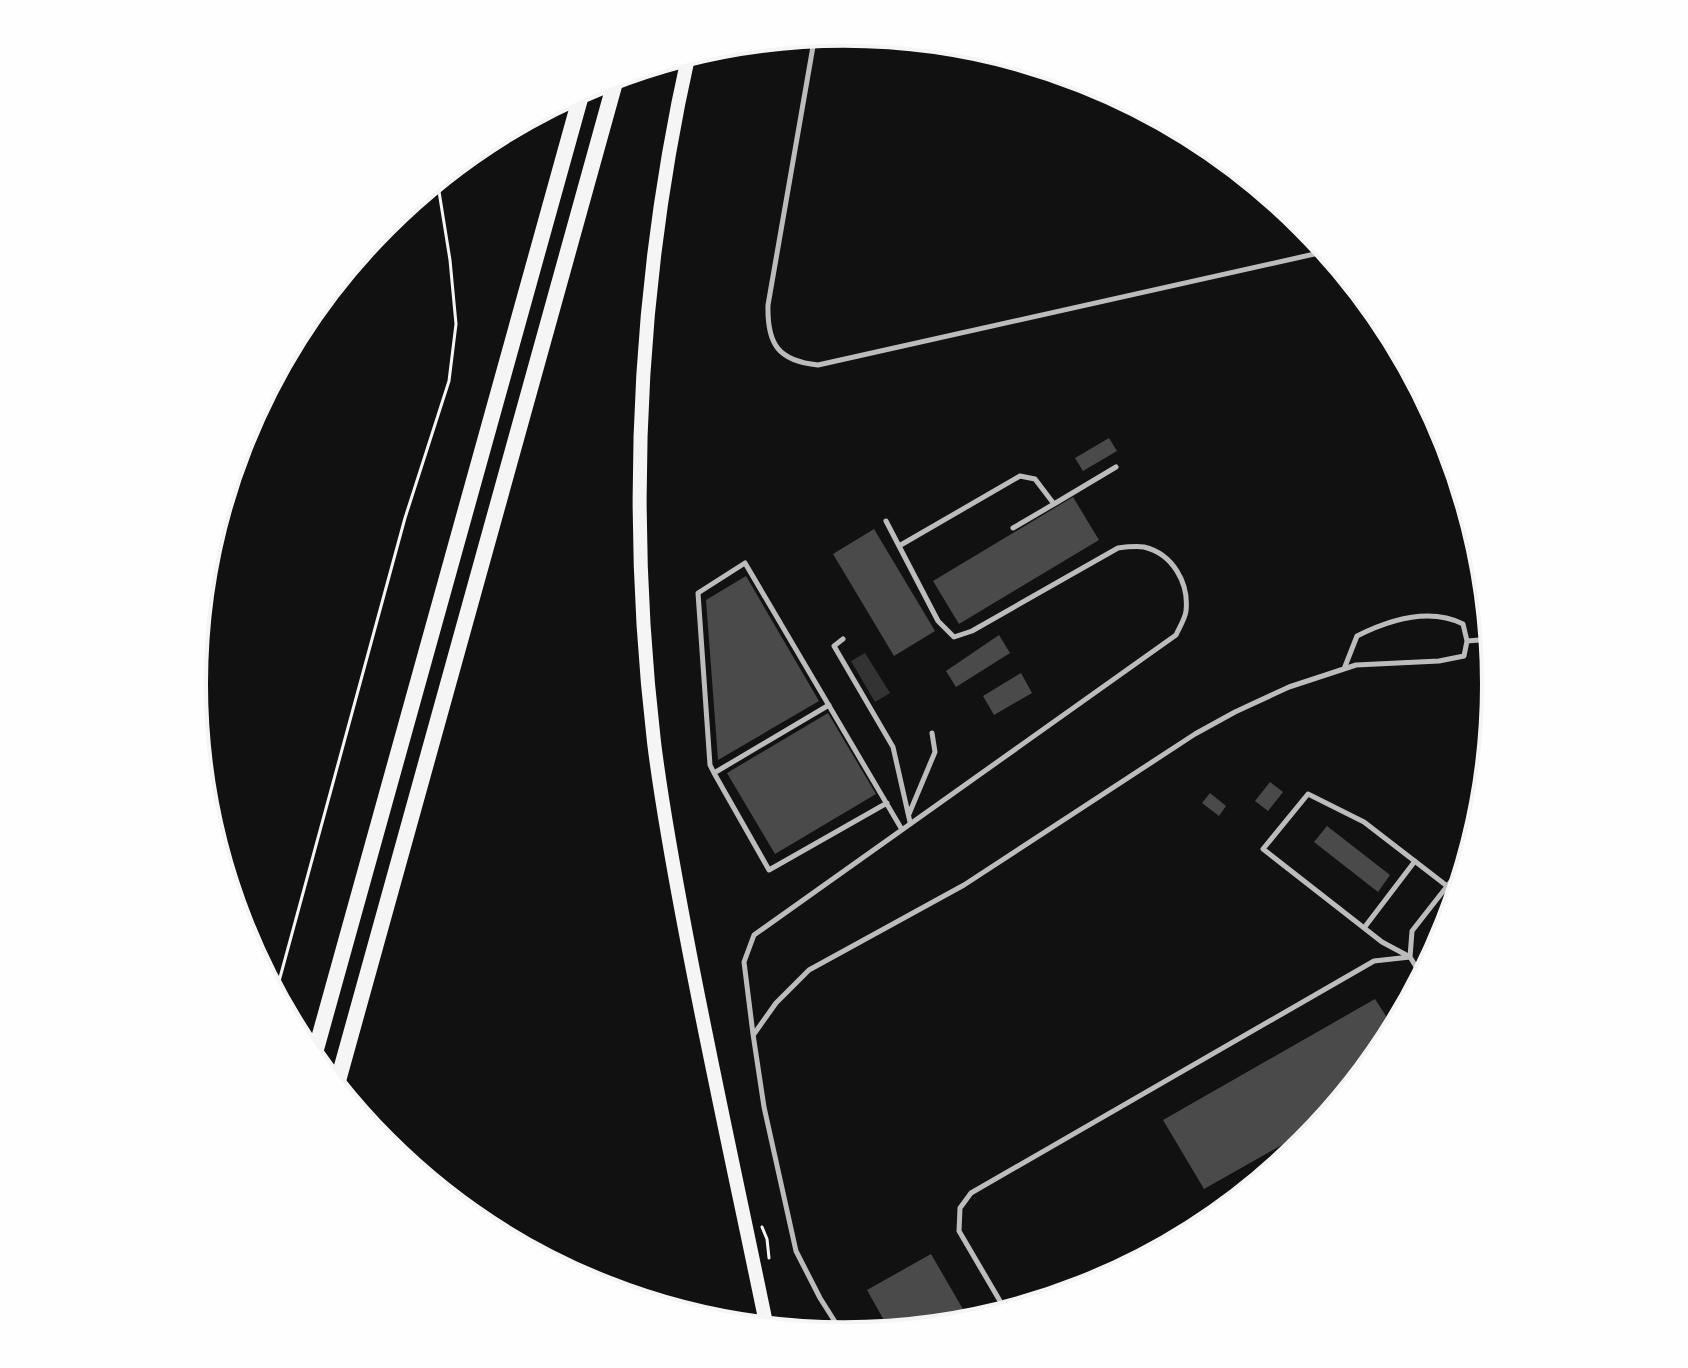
<svg xmlns="http://www.w3.org/2000/svg" width="1688" height="1368" viewBox="0 0 1688 1368" font-family="Montserrat,sans-serif">
<rect width="100%" height="100%" fill="#111"/>
<path fill="#333" d="M865 653 890 693 875 702 851 661Z"/>
<path fill="#4a4a4a" d="M1109 438 1117 451 1083 471 1075 458Z
M1073 497 1099 540 959 624 933 581Z
M874 529 935 631 894 656 833 554Z
M746 576 819 701 718 760 706 600Z
M999 635 1010 653 956 687 946 671Z
M1021 673 1032 693 994 715 983 696Z
M828 713 876 794 775 854 727 773Z
M1270 782 1283 792 1268 811 1255 801Z
M1210 793 1226 806 1219 816 1202 803Z
M1327 826 1390 875 1378 892 1314 842Z
M1375 999 1395 1030 1386 1047 1326 1120 1204 1189 1163 1120Z
M931 1254 971 1323 890 1331 867 1290Z"/>
<g fill="none" stroke-linecap="round" stroke-linejoin="round">
<path stroke="#f5f5f5" stroke-width="3" d="M439 183 460 160
M275 996 405 518 449 381 456 324 450 260 437 179
M762 1227 767 1239 769 1258"/>
<path stroke="#bcbcbc" stroke-width="5" d="M815 35 768 305C767 344 778 361 818 365L1328 251
M1344 271 1413 386 1458 472
M1013 528 1054 504
M899 546 1020 476 1035 479 1054 504 1116 467
M843 639 834 646 893 747 910 822
M1467 641 1492 639
M829 705 714 773 710 765 698 593 745 563 901 828
M714 773 769 870 887 803
M909 814 935 752 932 733
M1364 928 1415 861
M1410 957 1382 942 1263 849 1308 794 1364 822 1447 886
M1423 978 1410 957 1412 931 1470 857
M754 1034 776 1003 809 970 964 885 1195 734 1235 712 1289 687 1356 665 1439 661 1464 656 1467 641 1463 624C1429 607 1389 620 1357 636L1344 669
M1007 1313 959 1231 960 1208 971 1193 1374 961 1410 957
M844 1336 820 1298 796 1251 764 1107 753 1034 744 962 754 935 1176 635C1179 628 1185 619 1186 611 1189 583 1173 554 1144 547 1136 546 1126 547 1118 548L972 631 954 637 938 621 886 521"/>
<path stroke="#f5f5f5" stroke-width="14" d="M689 53C638 280 627 511 654 742 662 807 674 871 686 934 711 1066 740 1197 767 1328"/>
<path stroke="#f5f5f5" stroke-width="16" d="M313 1060 583 88
M336 1088 617 75"/>
</g>
<path d="M0 0H1688V1368H0ZM206 684a638 638 0 1 1 1276 0a638 638 0 1 1-1276 0Z" fill="#fefefe" fill-rule="evenodd"/>
<path fill="none" stroke="#f5f5f5" stroke-width="4" d="M206 684a638 638 0 1 1 1276 0a638 638 0 1 1-1276 0Z"/>
</svg>
